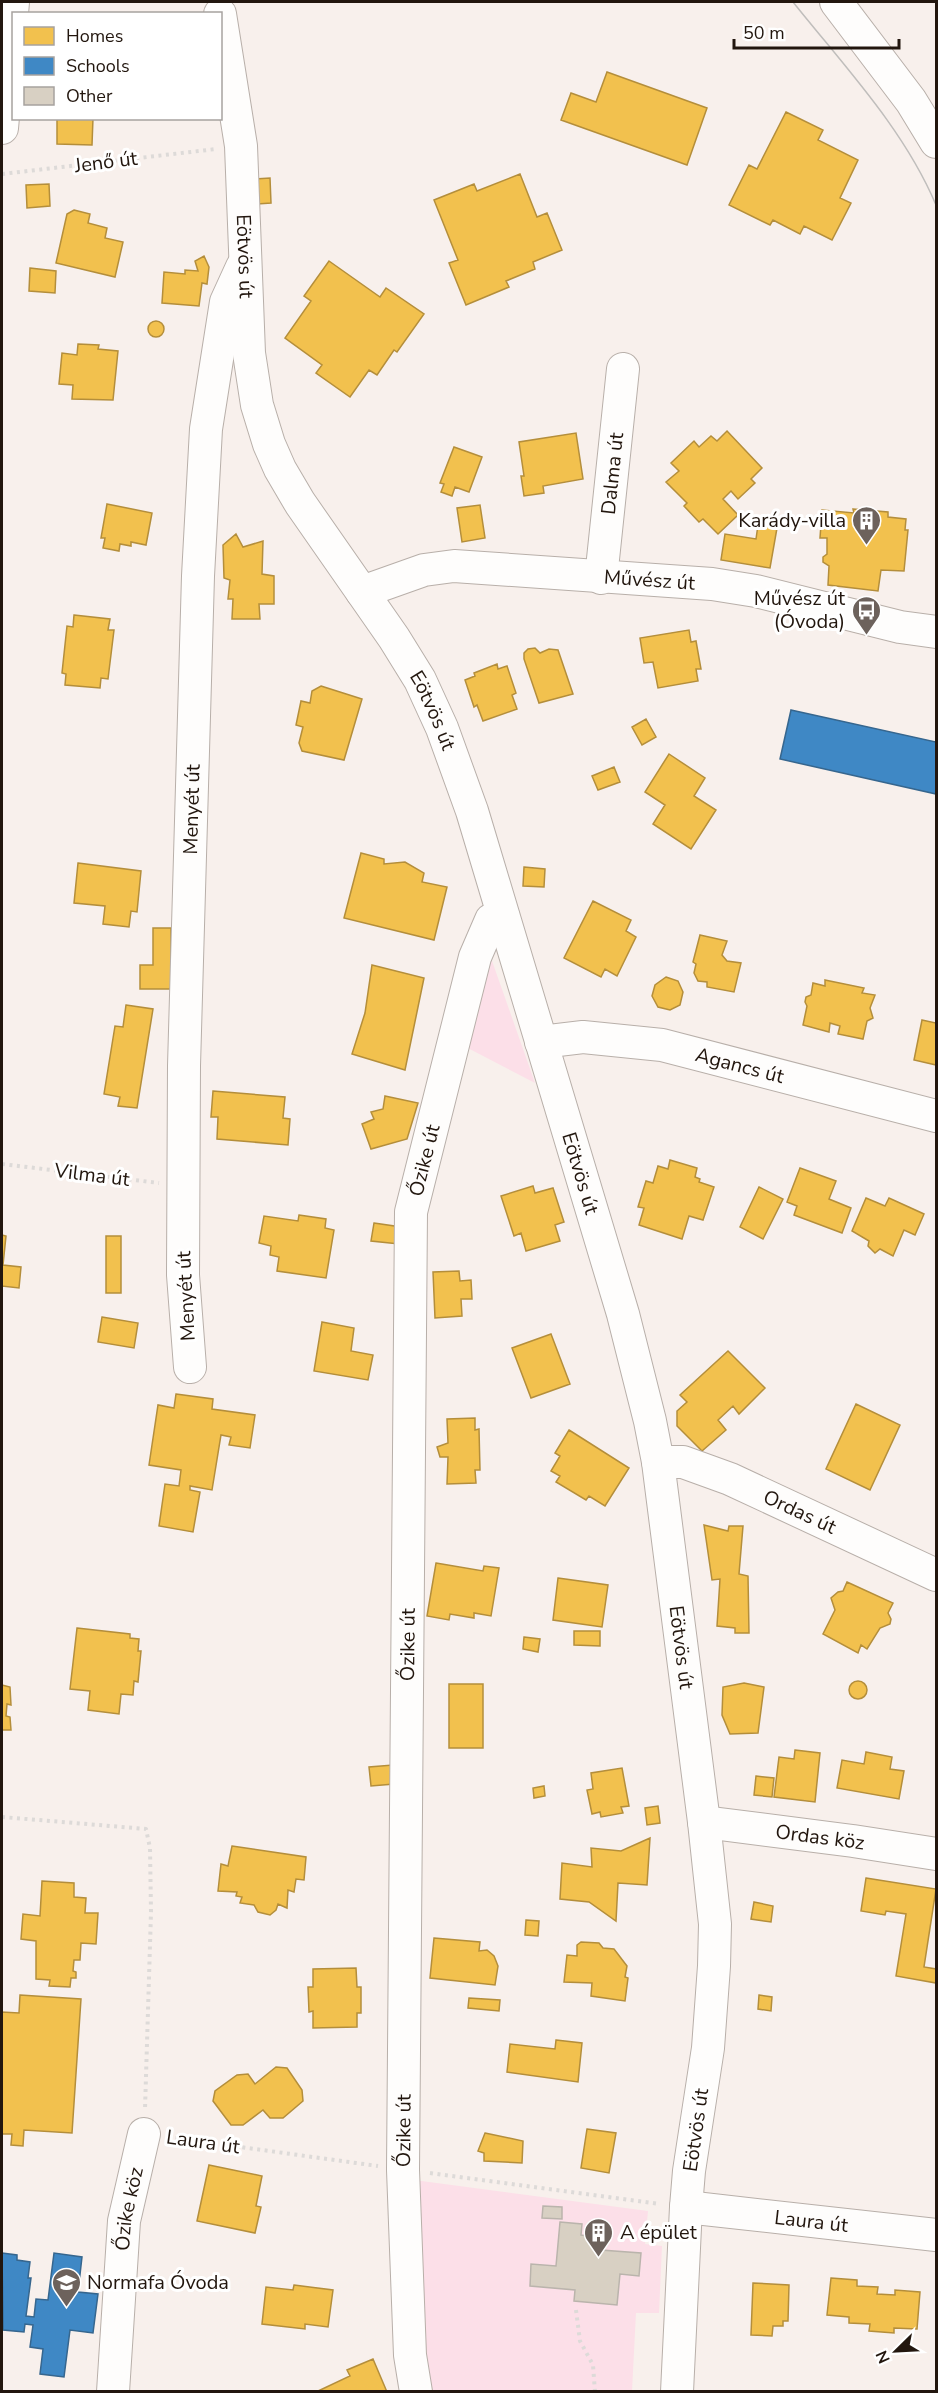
<svg xmlns="http://www.w3.org/2000/svg" width="938" height="2393" viewBox="0 0 938 2393" font-family="'Nunito Sans',sans-serif">
<rect width="100%" height="100%" fill="#f8f0ec"/>
<path fill="#fcdfe8" d="M491 958 535 1083 460 1044Z
M414 2180 648 2211 645 2244 662 2246 659 2313H636L632 2391H428Z"/>
<path fill="#f2c14e" stroke="#b48e3b" stroke-width="1.5" d="M607 72 707 108 687 165 561 120 571 93 596 102Z
M786 112 823 130 818 140 858 160 840 198 851 203 832 240 804 226 800 234 773 220 770 225 729 205 749 165 757 169Z
M57 118H93L92 145 57 144Z
M520 174 537 217 547 213 562 250 533 262 535 269 506 281 509 287 466 305 449 263 458 260 434 200 474 184 477 191Z
M270 178 271 203 257 204 255 179Z
M49 184 50 206 27 208 26 185Z
M74 210 90 214 88 223 107 228 105 238 123 242 115 277 56 263 67 214Z
M204 256 209 267 207 284 202 283 199 306 162 303 164 272 185 274V270L198 271 195 261Z
M329 261 380 297 386 288 424 314 397 352 394 350 377 375 369 370 350 397 316 373 322 365 285 338 311 301 304 296Z
M30 268 56 271 55 293 29 291Z
M148 329a8 8 0 1 1 16 0a8 8 0 1 1-16 0Z
M78 344 99 345 98 349 118 351 113 400 72 399 73 385 59 384 62 353 77 355Z
M727 431 762 468 751 479 755 483 738 499 731 491 723 499 738 515 718 534 703 519 699 522 684 506 687 503 666 482 679 471 671 463 694 441 699 447 711 436 717 441Z
M576 433 583 479 543 486 544 493 524 496 521 476H524L519 442Z
M454 447 482 457 469 492 455 487 452 496 441 492 444 484 440 483Z
M107 504 152 513 146 545 131 542V546L120 544 119 551 103 548 105 538H101Z
M480 505 485 538 462 542 457 508Z
M853 509 888 512V517L906 519 905 530H908L904 571 881 570 878 591 828 585 829 566 823 562V557L827 554V538H820L822 510 854 513Z
M758 525 777 528 770 568 721 560 725 534 756 539Z
M236 534 243 547 263 541 262 574 274 576V604H259L260 619H232L233 599H228L230 580 224 578 223 545Z
M74 615 110 619 108 630H114L108 679 101 678 100 688 65 685 66 674 62 673 67 626 73 627Z
M689 630 691 642 696 641 701 669H696L698 681 658 688 653 662 644 663 640 638Z
M535 648 540 653 549 649 558 650 573 694 539 703 524 659V653L528 649Z
M497 664 498 669 507 666 516 693 512 695 517 709 483 721 477 705 474 707 465 680 475 676 474 673Z
M321 686 362 699 344 760 302 751 299 743 303 727 296 725 301 701 310 703 312 691Z
M646 719 656 737 642 745 632 727Z
M669 754 705 778 694 796 716 810 691 849 653 824 665 805 645 792Z
M614 767 620 782 598 790 592 776Z
M361 853 384 859V864L405 862 424 873 422 882 447 887 434 940 344 918Z
M78 863 141 871 137 912 131 911 129 927 103 924 105 906 74 903Z
M524 867 545 869 544 887 523 886Z
M593 901 631 920 626 931 636 937 617 976 605 969 601 977 564 958Z
M153 928H171V989H140V965H153Z
M700 935 727 941 722 955 727 961 741 963 734 992 707 987V982L698 981 694 973 696 964 693 962Z
M372 965 424 978 405 1070 352 1054 365 1013Z
M666 977 678 981 683 992 680 1005 670 1010 658 1007 652 996 655 985Z
M825 980 864 988 862 993 875 995 870 1008 873 1018 867 1021 863 1039 838 1034 840 1026 830 1023 829 1032 803 1025 807 1006 805 1002 806 997 811 995 813 983 825 986Z
M126 1005 153 1009 137 1108 118 1106 120 1097 104 1094 115 1026 123 1027Z
M922 1020 936 1023V1065L914 1060Z
M213 1091 285 1097 283 1118 290 1119 288 1145 217 1139 218 1117H211Z
M385 1096 418 1103 407 1139 371 1149 362 1124 374 1119 371 1112 383 1109Z
M670 1160 697 1168 695 1177 700 1179 699 1182 714 1187 703 1220 689 1216 682 1239 639 1225 644 1208 638 1207 646 1181 653 1183 658 1166 668 1169Z
M800 1168 836 1181 829 1199 851 1208 842 1233 794 1215 797 1206 787 1202Z
M533 1186 535 1193 553 1188 564 1222 555 1225 560 1241 526 1251 521 1233 514 1236 501 1196Z
M759 1187 783 1199 763 1239 740 1227Z
M866 1198 885 1206 889 1198 924 1214 915 1235 904 1230 893 1256 880 1249 875 1253 868 1246 869 1241 852 1231Z
M299 1215 326 1219 325 1228 334 1230 326 1278 277 1271 279 1257 270 1255 271 1246 259 1243 264 1216 298 1221Z
M374 1223 401 1227 399 1244 371 1241Z
M2 1235 6 1236 3 1265 21 1267 19 1288 2 1286V1296Z
M106 1236H121V1293H106Z
M459 1271 460 1281 471 1280 472 1299H461L462 1316 435 1318 433 1272Z
M102 1317 138 1323 134 1348 98 1342Z
M322 1322 354 1328 351 1351 373 1355 368 1380 314 1371Z
M551 1334 570 1384 531 1398 512 1348Z
M728 1351 765 1388 739 1414 733 1406 718 1420 726 1430 702 1451 677 1426V1411L687 1402 680 1395Z
M176 1394 213 1399 212 1409 255 1415 250 1448 229 1445 231 1437 221 1435 212 1490 190 1486V1490L200 1492 193 1532 159 1526 165 1484 179 1486 181 1470 149 1465 158 1405 174 1408Z
M856 1404 900 1425 870 1490 826 1469Z
M475 1418V1430L479 1429 480 1470H475L476 1483 447 1484 448 1457H440L437 1447 448 1443 447 1419Z
M569 1430 629 1468 605 1506 589 1496 586 1500 556 1482 560 1476 551 1471 560 1456 555 1453Z
M704 1525 728 1531 729 1526H743L739 1574 748 1576 749 1633H735V1628L717 1626 720 1579 712 1580Z
M436 1563 483 1571 484 1566 499 1568 491 1616 474 1613V1618L450 1614 449 1620 427 1616Z
M558 1578 608 1585 602 1627 553 1620Z
M847 1582 893 1603 888 1613 891 1619 890 1624 880 1628 867 1649 861 1645 858 1653 823 1634 835 1610 831 1598 838 1592 843 1591Z
M77 1628 130 1634V1638L139 1639 138 1651H141L138 1682 134 1681 133 1695 121 1694 119 1714 88 1710 90 1691 70 1689Z
M574 1631H600V1646L574 1645Z
M524 1637 540 1639 538 1652 523 1649Z
M849 1690a9 9 0 1 1 18 0a9 9 0 1 1-18 0Z
M744 1683 764 1687 758 1733 730 1734 722 1715 723 1687Z
M449 1684H483V1748H449Z
M2 1685 10 1687 11 1705 7 1704 6 1716 10 1717 11 1730H2Z
M795 1750 820 1753 815 1802 774 1797 779 1757 794 1759Z
M866 1752 892 1757 890 1769 904 1771 899 1799 837 1788 842 1760 864 1764Z
M393 1765 394 1784 371 1786 369 1767Z
M622 1768 629 1806 621 1807 623 1813 601 1817 600 1812 592 1814 587 1790 593 1789 591 1773Z
M756 1776 774 1778 772 1797 754 1795Z
M544 1786 545 1796 534 1798 533 1788Z
M658 1806 660 1823 647 1825 645 1808Z
M650 1838 647 1885 618 1883 616 1921 589 1902 560 1899 562 1863 592 1867 591 1848 621 1851Z
M232 1846 306 1857 304 1880 296 1879 294 1892 288 1890 287 1908 278 1904 276 1910 270 1915 258 1912 254 1905 240 1903 242 1897 236 1896 237 1892 218 1891 221 1864 228 1866Z
M866 1878 936 1889 924 1967 936 1969V1983L896 1976 906 1914 886 1911 885 1915 861 1911Z
M42 1881 74 1883V1897L86 1898 85 1913H98L96 1944 81 1943 80 1960H74L73 1971 76 1972V1978H71L70 1987 49 1986 50 1980 36 1979V1941L21 1939 23 1914 40 1916Z
M754 1902 773 1906 771 1922 751 1919Z
M526 1920 539 1921 538 1936 525 1935Z
M434 1938 480 1942 479 1951 487 1950 494 1956 498 1966 495 1985 430 1978Z
M581 1942 599 1943 603 1948 614 1949 627 1966 625 1977 628 1978 625 2001 591 1996 592 1983 564 1982 567 1955 577 1956V1945Z
M356 1968 357 1987H361V2013H357V2027L313 2028V2011L309 2012 308 1987H313V1969Z
M20 1995 81 1999 72 2133 24 2130 23 2146 11 2145 12 2134H2V2012L19 2013Z
M759 1995 772 1997 771 2011 758 2009Z
M469 1998 500 2000 499 2011 468 2008Z
M556 2040 582 2043 578 2082 507 2072 510 2044 555 2049Z
M276 2067 287 2068 302 2090 303 2101 283 2118H270L263 2110 243 2125H231L213 2101 215 2091 237 2075 248 2074 255 2084Z
M587 2129 616 2133 609 2173 581 2168Z
M485 2133 523 2141 522 2163 484 2161V2153L478 2151Z
M209 2165 262 2176 256 2206 261 2207 255 2233 197 2221Z
M831 2278 857 2280V2286L878 2287 877 2294 895 2295V2290L920 2292 917 2329 894 2328V2333L869 2331 870 2324 849 2323V2317L827 2315Z
M753 2283 789 2285 788 2321H783V2326H773L772 2336 751 2335Z
M294 2285 333 2290 328 2327 305 2324V2329L262 2324 266 2287 293 2290Z
M373 2359 387 2392H316L350 2376 347 2370Z"/>
<path fill="#3f88c5" stroke="#36668e" stroke-width="1.5" d="M791 710 936 742V794L780 759Z
M2 2253 17 2255V2260L30 2262 28 2278H31L26 2316 34 2317 36 2299 48 2300 54 2253 82 2257 78 2292 98 2294 93 2333 70 2330 64 2377 40 2374 43 2349 30 2347 33 2325 25 2324 24 2332 3 2330Z"/>
<path fill="#d8d0c3" stroke="#bab4ac" stroke-width="1.5" d="M543 2206 562 2207V2219L542 2218Z
M560 2222 582 2224 581 2235 602 2237 601 2250 641 2253 639 2276 620 2274 617 2305 574 2301 575 2290 530 2286 531 2264 556 2266Z"/>
<g fill="none" stroke-linecap="round" stroke-linejoin="round">
<defs>
<g id="minor">
<path d="M836 2 911 101 936 142"/>
<path id="s1" d="M220 14 241 146 249 353 257 405 269 444 280 469 300 503 394 638 420 680 442 728 472 811 623 1314 650 1421 658 1462 704 1822 715 1924 714 1966 708 2048 689 2171 686 2207 677 2392"/>
<path d="M2 128 13 2"/>
<path id="s2" d="M601 578 623 369"/>
<path id="s3" d="M362 592 424 570 454 566 712 584 756 591 900 627 936 632"/>
<path id="s4" d="M541 1042 583 1037 662 1045 936 1116"/>
<path id="s5" d="M190 1367 183 1275 184 1066 198 576 206 429 226 302 242 267"/>
<path id="s6" d="M658 1462H683L730 1479 936 1575"/>
<path id="s7" d="M704 1822 853 1841 936 1854"/>
<path id="s8" d="M686 2207 936 2235"/>
<path id="s9" d="M113 2392 124 2221 144 2134"/>
<path id="s10" d="M416 2392 410 2355 403 2170 411 1212 475 957 491 920 503 916"/>
</g>
</defs>
<use href="#minor" stroke="#b8afa9" stroke-width="34"/>
<path stroke="#dddad8" stroke-width="4" stroke-dasharray="3 4.5" stroke-linecap="butt" d="M2 174 216 149
M2 1164 159 1183
M2 1817 146 1829 150 1848 151 1912 145 2109
M168 2137 378 2166
M430 2173 660 2204
M576 2310 580 2341 593 2365 595 2392"/>
<use href="#minor" stroke="#fefdfc" stroke-width="32"/>
<path stroke="#c0bebc" stroke-width="1.5" d="M793 2C844 66 904 129 936 205"/>
</g>
<defs>
<symbol id="building-pin" viewBox="-11 -11 22 30"><path d="M0 17L-7.5 6A9.5 9.5 0 1 1 7.5 6Z" fill="#6d625c" stroke="#fff"/><path d="M-4-6H4V6H1V3H-1V6H-4ZM-2.5-4.3h1.7v1.8h-1.7ZM.8-4.3h1.7v1.8H.8ZM-2.5-1h1.7V.8h-1.7ZM.8-1h1.7V.8H.8Z" fill="#fff"/></symbol>
<symbol id="bus-pin" viewBox="-11 -11 22 30"><path d="M0 17L-7.5 6A9.5 9.5 0 1 1 7.5 6Z" fill="#6d625c" stroke="#fff"/><path d="M-5-6H5V4H4V6H2V4H-2V6H-4V4H-5ZM-3.5-4V0h7V-4ZM-3.5 1.2v1.5H-2V1.2ZM2 1.2v1.5H3.5V1.2Z" fill="#fff"/></symbol>
<symbol id="school-pin" viewBox="-11 -11 22 30"><path d="M0 17L-7.5 6A9.5 9.5 0 1 1 7.5 6Z" fill="#6d625c" stroke="#fff"/><path d="M0-5L7-2L0 1L-7-2ZM-4 1L0 2.5L4 1V4Q0 6-4 4Z" fill="#fff"/></symbol>
</defs>
<g fill-rule="evenodd">
<use href="#building-pin" x="850" y="504" width="33" height="45"/>
<use href="#bus-pin" x="850" y="594" width="33" height="45"/>
<use href="#building-pin" x="582" y="2216" width="33" height="45"/>
<use href="#school-pin" x="50" y="2266" width="33" height="45"/>
</g>
<g text-anchor="middle" dominant-baseline="central" stroke-width="6" stroke-linejoin="round" paint-order="stroke">
<g font-size="20" fill="#22160e" stroke="#fff">
<text transform="translate(106 162) rotate(-7)">Jenő út</text>
<text stroke="none"><textPath href="#s1" startOffset="244">Eötvös út</textPath></text>
<text stroke="none"><textPath href="#s2" startOffset="105">Dalma út</textPath></text>
<text stroke="none"><textPath href="#s3" startOffset="292">Művész út</textPath></text>
<text stroke="none"><textPath href="#s1" startOffset="748">Eötvös út</textPath></text>
<text stroke="none"><textPath href="#s5" startOffset="558">Menyét út</textPath></text>
<text stroke="none"><textPath href="#s4" startOffset="202">Agancs út</textPath></text>
<text stroke="none"><textPath href="#s10" startOffset="1234">Őzike út</textPath></text>
<text stroke="none"><textPath href="#s1" startOffset="1234">Eötvös út</textPath></text>
<text transform="translate(92 1175) rotate(7)">Vilma út</text>
<text transform="translate(186 1296) rotate(-93)">Menyét út</text>
<text stroke="none"><textPath href="#s6" startOffset="152">Ordas út</textPath></text>
<text stroke="none"><textPath href="#s10" startOffset="748">Őzike út</textPath></text>
<text stroke="none"><textPath href="#s1" startOffset="1720">Eötvös út</textPath></text>
<text stroke="none"><textPath href="#s7" startOffset="117">Ordas köz</textPath></text>
<text stroke="none"><textPath href="#s10" startOffset="262">Őzike út</textPath></text>
<text transform="translate(696 2130) rotate(-82)">Eötvös út</text>
<text transform="translate(203 2142) rotate(8)">Laura út</text>
<text stroke="none"><textPath href="#s9" startOffset="184">Őzike köz</textPath></text>
<text stroke="none"><textPath href="#s8" startOffset="126">Laura út</textPath></text>
</g>
<g font-size="20" fill="#22160e" stroke="#fff" text-anchor="end">
<text x="846" y="520">Karády-villa</text>
<text x="845" y="598">Művész út<tspan x="845" dy="23">(Óvoda)</tspan></text>
<text x="620" y="2232" text-anchor="start">A épület</text>
<text x="87" y="2282" text-anchor="start">Normafa Óvoda</text>
</g>
</g>
<rect width="938" height="2393" fill="none" stroke="#22160e" stroke-width="6"/>
<rect x="12" y="12" width="210" height="108" fill="#ffffff" stroke="#a7a29f" stroke-width="1.5"/>
<rect x="24" y="27" width="30" height="18" fill="#f2c14e" stroke="#a7a29f" stroke-width="1.5"/>
<text x="66" y="42" font-size="18" fill="#22160e">Homes</text>
<rect x="24" y="57" width="30" height="18" fill="#3f88c5" stroke="#a7a29f" stroke-width="1.5"/>
<text x="66" y="72" font-size="18" fill="#22160e">Schools</text>
<rect x="24" y="87" width="30" height="18" fill="#d8d0c3" stroke="#a7a29f" stroke-width="1.5"/>
<text x="66" y="102" font-size="18" fill="#22160e">Other</text>
<g transform="translate(896 2351) rotate(246)" stroke="#ffffff" stroke-width="4.5" paint-order="stroke">
<path d="M0-4.5L10 22L0 15L-10 22Z" fill="#22160e"/>
<text y="-9" font-size="16" font-weight="bold" text-anchor="middle" fill="#22160e">N</text>
</g>
<path d="M734 39v9h165v-9" fill="none" stroke="#22160e" stroke-width="3"/>
<text x="743" y="39" font-size="18" fill="#22160e" stroke="#ffffff" stroke-width="4.5" paint-order="stroke">50 m</text>
</svg>
